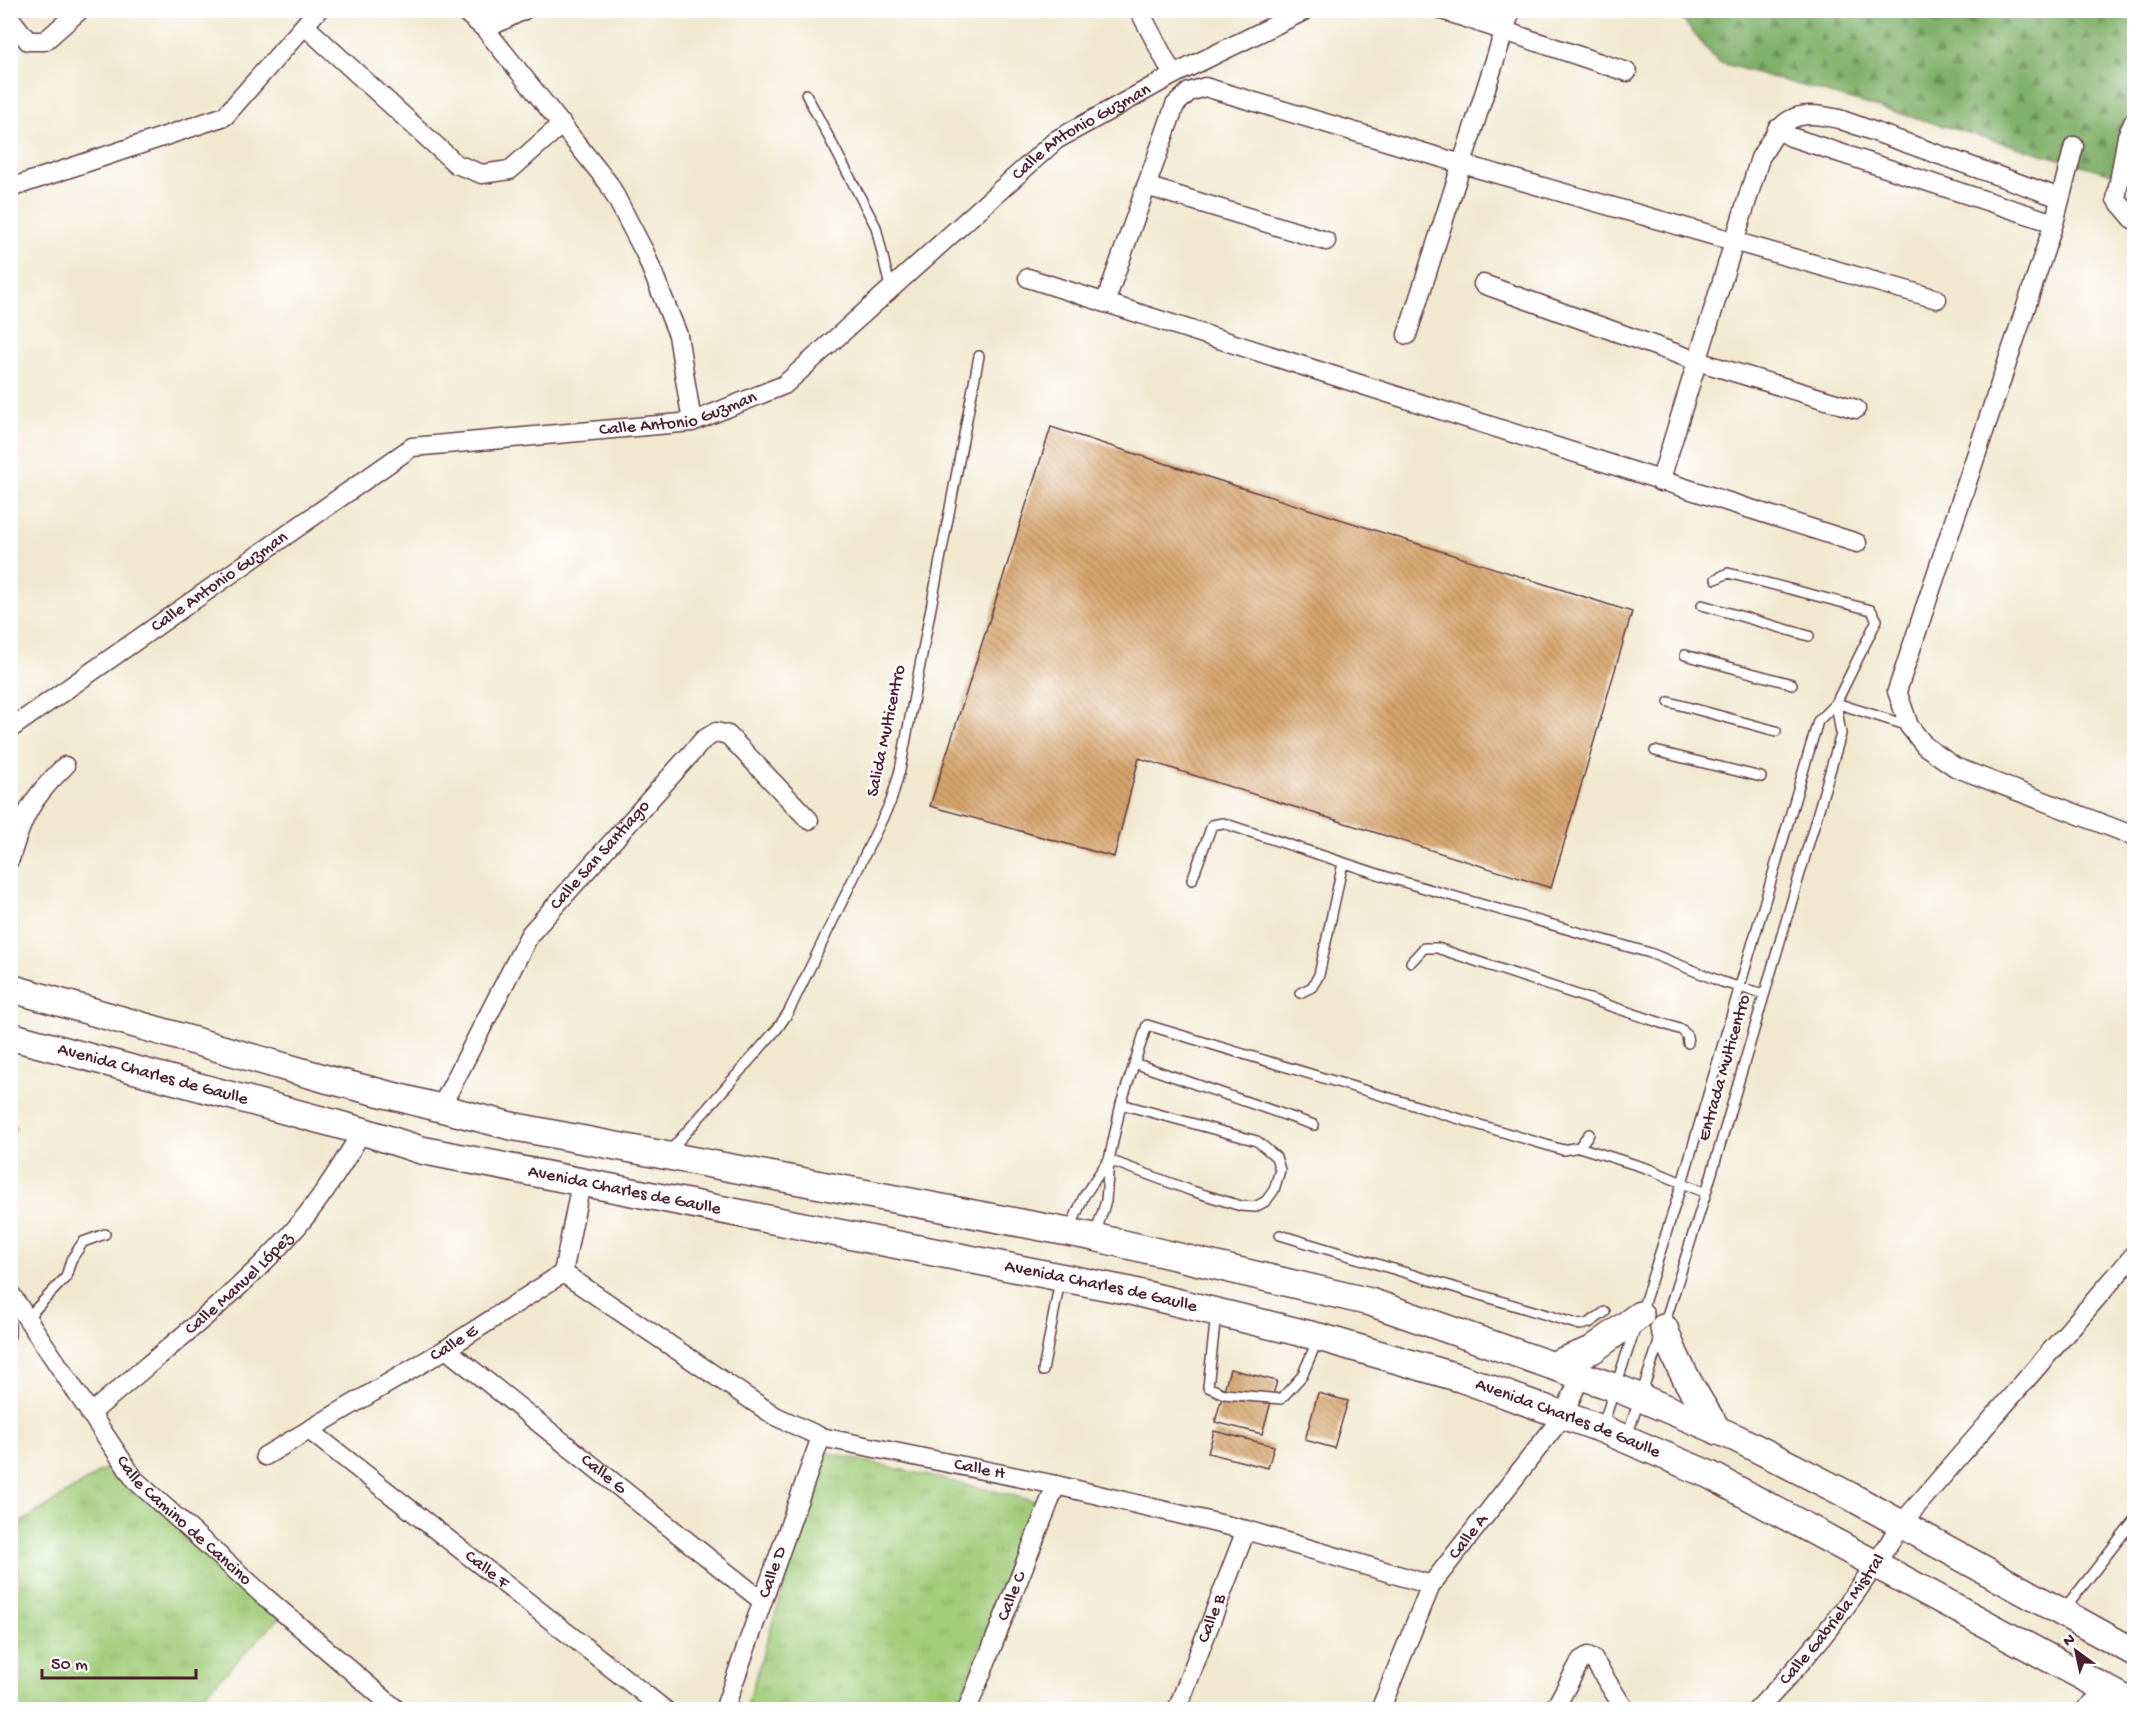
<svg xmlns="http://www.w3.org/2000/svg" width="2145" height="1720" viewBox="0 0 2145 1720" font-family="'Gochi Hand',sans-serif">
<defs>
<pattern id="grass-tufts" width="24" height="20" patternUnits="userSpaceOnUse" patternTransform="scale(1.5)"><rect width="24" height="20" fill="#a1cc79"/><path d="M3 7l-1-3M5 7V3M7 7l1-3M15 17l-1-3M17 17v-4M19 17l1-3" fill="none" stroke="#8caf69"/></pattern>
<pattern id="forest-firs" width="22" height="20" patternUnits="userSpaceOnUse" patternTransform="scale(1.5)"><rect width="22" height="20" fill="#80b069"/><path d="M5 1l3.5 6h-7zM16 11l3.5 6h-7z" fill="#6b8f57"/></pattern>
<pattern id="building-back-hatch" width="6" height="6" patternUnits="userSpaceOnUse" patternTransform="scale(1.5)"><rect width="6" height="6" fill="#d7a56d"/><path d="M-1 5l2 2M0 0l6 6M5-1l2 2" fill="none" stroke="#b0865a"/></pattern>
</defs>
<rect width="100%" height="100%" fill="#fff"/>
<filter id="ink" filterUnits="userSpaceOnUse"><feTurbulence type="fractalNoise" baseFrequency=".0167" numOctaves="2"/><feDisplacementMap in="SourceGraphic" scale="12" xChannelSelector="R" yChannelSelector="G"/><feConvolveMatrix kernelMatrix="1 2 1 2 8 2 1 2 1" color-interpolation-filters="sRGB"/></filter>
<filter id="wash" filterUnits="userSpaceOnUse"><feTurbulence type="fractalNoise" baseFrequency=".008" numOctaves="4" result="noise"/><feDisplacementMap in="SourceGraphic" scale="24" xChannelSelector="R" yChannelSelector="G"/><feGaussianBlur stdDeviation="1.35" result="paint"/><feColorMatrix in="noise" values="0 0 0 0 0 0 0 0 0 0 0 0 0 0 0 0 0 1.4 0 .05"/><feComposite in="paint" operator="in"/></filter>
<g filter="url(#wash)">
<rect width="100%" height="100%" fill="#f1e8cf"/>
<path fill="url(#grass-tufts)" stroke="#767652" stroke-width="1.5" d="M825 1452 1036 1501 957 1709H746Z
M111 1465 279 1618 190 1709 11 1710V1529Z"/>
<path fill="url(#forest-firs)" stroke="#65684a" stroke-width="1.5" d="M1675 11H2134V180L1718 62Z"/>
<g id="blocks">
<path fill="url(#building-back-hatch)" d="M1051 427 1632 612 1551 888 1139 758 1114 857 930 806Z
M10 1122 18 1128 10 1137Z
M1230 1369 1277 1381 1262 1434 1215 1422Z
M1318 1393 1348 1401 1334 1448 1305 1440Z
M1214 1431 1274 1446 1268 1468 1208 1453Z"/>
</g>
</g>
<g filter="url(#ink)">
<use href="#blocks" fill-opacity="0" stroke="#633d44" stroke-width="1.5"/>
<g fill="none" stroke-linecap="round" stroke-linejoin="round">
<defs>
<path id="lane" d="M806 94 876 227 890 287
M1702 605 1809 636
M1685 655 1792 684
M1669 702 1776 731
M1836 703 1909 726
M1655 751 1761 777
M1192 880 1212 825 1223 823 1390 878 1650 953 1722 982 1763 994
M1411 962 1424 948H1437L1682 1030 1687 1036 1688 1043
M1300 993 1312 987 1319 975 1343 863
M1134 1063 1314 1125
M1579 1147 1649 1169 1706 1193
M668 1153 777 1029 788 1013 891 801 900 770 979 356
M1109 1160 1192 1191 1241 1206 1255 1207 1266 1201 1274 1190 1280 1170 1276 1157 1257 1141 1121 1104
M1069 1231 1084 1196 1107 1162
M1095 1235 1106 1201 1109 1160 1121 1104 1147 1025 1563 1150 1579 1147 1589 1134
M1280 1235 1580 1325 1589 1323 1605 1312
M1641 1313 1682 1183 1818 721 1836 703 1877 620 1871 610 1728 573 1716 579
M1216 1314 1208 1387 1224 1394 1281 1399 1302 1376 1318 1339
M27 1318 66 1277 71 1260 83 1242 105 1234
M10 1325V1336
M1664 1325 1706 1193 1841 734 1836 703
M1043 1371 1060 1280
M1602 1427 1636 1326
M1627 1436 1660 1339
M2064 1610 2134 1520"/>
<g id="street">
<path d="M463 10 485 29 609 184 645 253 678 335 692 422"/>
<path d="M1139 10 1173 75"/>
<path d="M1442 10 1627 72"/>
<path d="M10 18 28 41H45L80 10"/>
<path d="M305 26 456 164 482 174 510 170 562 124"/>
<path d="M485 29 524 10"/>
<path d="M2134 121 2127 136 2116 199 2134 220"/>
<path d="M1777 129 1791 137 2054 223"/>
<path d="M2074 146 2054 223 1897 691 1909 726 1925 746 1955 767 2134 836"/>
<path d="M1146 186 1326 241"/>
<path d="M10 188 225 116 318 10"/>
<path d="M1028 278 1857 543"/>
<path d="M1483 284 1697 361 1856 409"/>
<path d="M1105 303 1175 105 1189 92 1205 87 1462 164 1937 299"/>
<path d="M1407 335 1511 10"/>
<path d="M1660 482 1760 158C1783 119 1791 108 1839 119L2060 198"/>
<path id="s1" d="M10 729 412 447 692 422 784 385 1056 140 1173 75 1306 10"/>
<path d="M10 859C23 815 32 798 65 766"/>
<path id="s2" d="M441 1107 530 934 703 740 716 732 728 735 809 820"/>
<path id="s3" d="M563 1273 775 1416 821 1437 1056 1485 1246 1530 1431 1585"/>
<path id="s4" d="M10 1293 135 1480 264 1596 397 1710"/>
<path id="s5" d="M446 1349 761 1600"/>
<path id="s6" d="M90 1414C157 1356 230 1301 289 1236 318 1204 341 1168 362 1131"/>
<path id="s7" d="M309 1430 665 1710"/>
<path id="s8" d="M265 1456 446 1349 563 1273 581 1183"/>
<path id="s9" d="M724 1710 821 1437"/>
<path id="s10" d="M967 1710 1056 1485"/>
<path id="s11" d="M1177 1710 1246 1530"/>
<path id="s12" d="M1380 1710 1431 1585 1563 1416 1581 1375"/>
<path d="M1554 1710 1581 1660 1588 1656 1593 1659 1625 1710"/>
<path id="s13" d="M1757 1710C1813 1653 1860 1592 1901 1524L2134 1255"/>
<path d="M2085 1710 2108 1689"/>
</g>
<g id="primary">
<path d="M10 988 330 1080 511 1126 1094 1237 1370 1302 1622 1390 1736 1438 1850 1496 2134 1652"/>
<path id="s14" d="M10 1036 362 1131 421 1150 1130 1291 1319 1337 1460 1378 1602 1429 1710 1475 2134 1704"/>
<path d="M1664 1328C1677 1366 1696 1397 1718 1431"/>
<path d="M1553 1365 1592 1350 1640 1315"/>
</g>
</defs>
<use href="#lane" stroke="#633d44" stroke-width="12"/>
<use href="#street" stroke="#633d44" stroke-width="21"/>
<use href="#primary" stroke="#633d44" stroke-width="30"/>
<use href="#lane" stroke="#fff" stroke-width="9"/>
<use href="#street" stroke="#fff" stroke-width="18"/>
<use href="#primary" stroke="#fff" stroke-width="27"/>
</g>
</g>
<g text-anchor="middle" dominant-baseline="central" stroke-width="4.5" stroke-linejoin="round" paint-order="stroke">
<g font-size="18" fill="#4a1f2b" stroke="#fff">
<text stroke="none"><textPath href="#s1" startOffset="1263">Calle Antonio Guzman</textPath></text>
<text stroke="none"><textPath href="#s1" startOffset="760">Calle Antonio Guzman</textPath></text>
<text stroke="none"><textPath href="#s1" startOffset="256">Calle Antonio Guzman</textPath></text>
<text transform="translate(887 731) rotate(-78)">Salida Multicentro</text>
<text stroke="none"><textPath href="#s2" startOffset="300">Calle San Santiago</textPath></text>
<text transform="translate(1725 1068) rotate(-74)">Entrada Multicentro</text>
<text stroke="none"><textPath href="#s14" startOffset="148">Avenida Charles de Gaulle</textPath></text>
<text stroke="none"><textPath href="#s14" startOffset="634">Avenida Charles de Gaulle</textPath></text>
<text stroke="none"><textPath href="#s6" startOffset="198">Calle Manuel López</textPath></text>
<text stroke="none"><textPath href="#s14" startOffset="1120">Avenida Charles de Gaulle</textPath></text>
<text stroke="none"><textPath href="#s8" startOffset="220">Calle E</textPath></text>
<text stroke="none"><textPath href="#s14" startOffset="1606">Avenida Charles de Gaulle</textPath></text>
<text stroke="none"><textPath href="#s3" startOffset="468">Calle H</textPath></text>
<text stroke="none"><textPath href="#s5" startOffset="201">Calle G</textPath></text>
<text stroke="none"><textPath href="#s4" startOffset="288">Calle Camino de Cancino</textPath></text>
<text stroke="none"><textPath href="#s12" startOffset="196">Calle A</textPath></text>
<text stroke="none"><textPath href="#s7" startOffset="226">Calle F</textPath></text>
<text stroke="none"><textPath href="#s9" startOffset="146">Calle D</textPath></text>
<text stroke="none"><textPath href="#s10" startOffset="122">Calle C</textPath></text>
<text stroke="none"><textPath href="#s13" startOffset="118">Calle Gabriela Mistral</textPath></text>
<text stroke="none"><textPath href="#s11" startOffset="98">Calle B</textPath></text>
</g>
</g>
<rect width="2145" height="1720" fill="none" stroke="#fff" stroke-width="36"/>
<g transform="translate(2076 1651) rotate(327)" stroke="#ffffff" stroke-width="4.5" paint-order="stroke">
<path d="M0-4.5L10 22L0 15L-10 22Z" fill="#4a1f2b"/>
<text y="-9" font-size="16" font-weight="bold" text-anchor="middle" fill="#4a1f2b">N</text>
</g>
<path d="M42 1669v9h154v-9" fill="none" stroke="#4a1f2b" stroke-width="3"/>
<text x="51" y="1669" font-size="18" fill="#4a1f2b" stroke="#ffffff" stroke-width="4.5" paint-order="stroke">50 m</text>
</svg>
